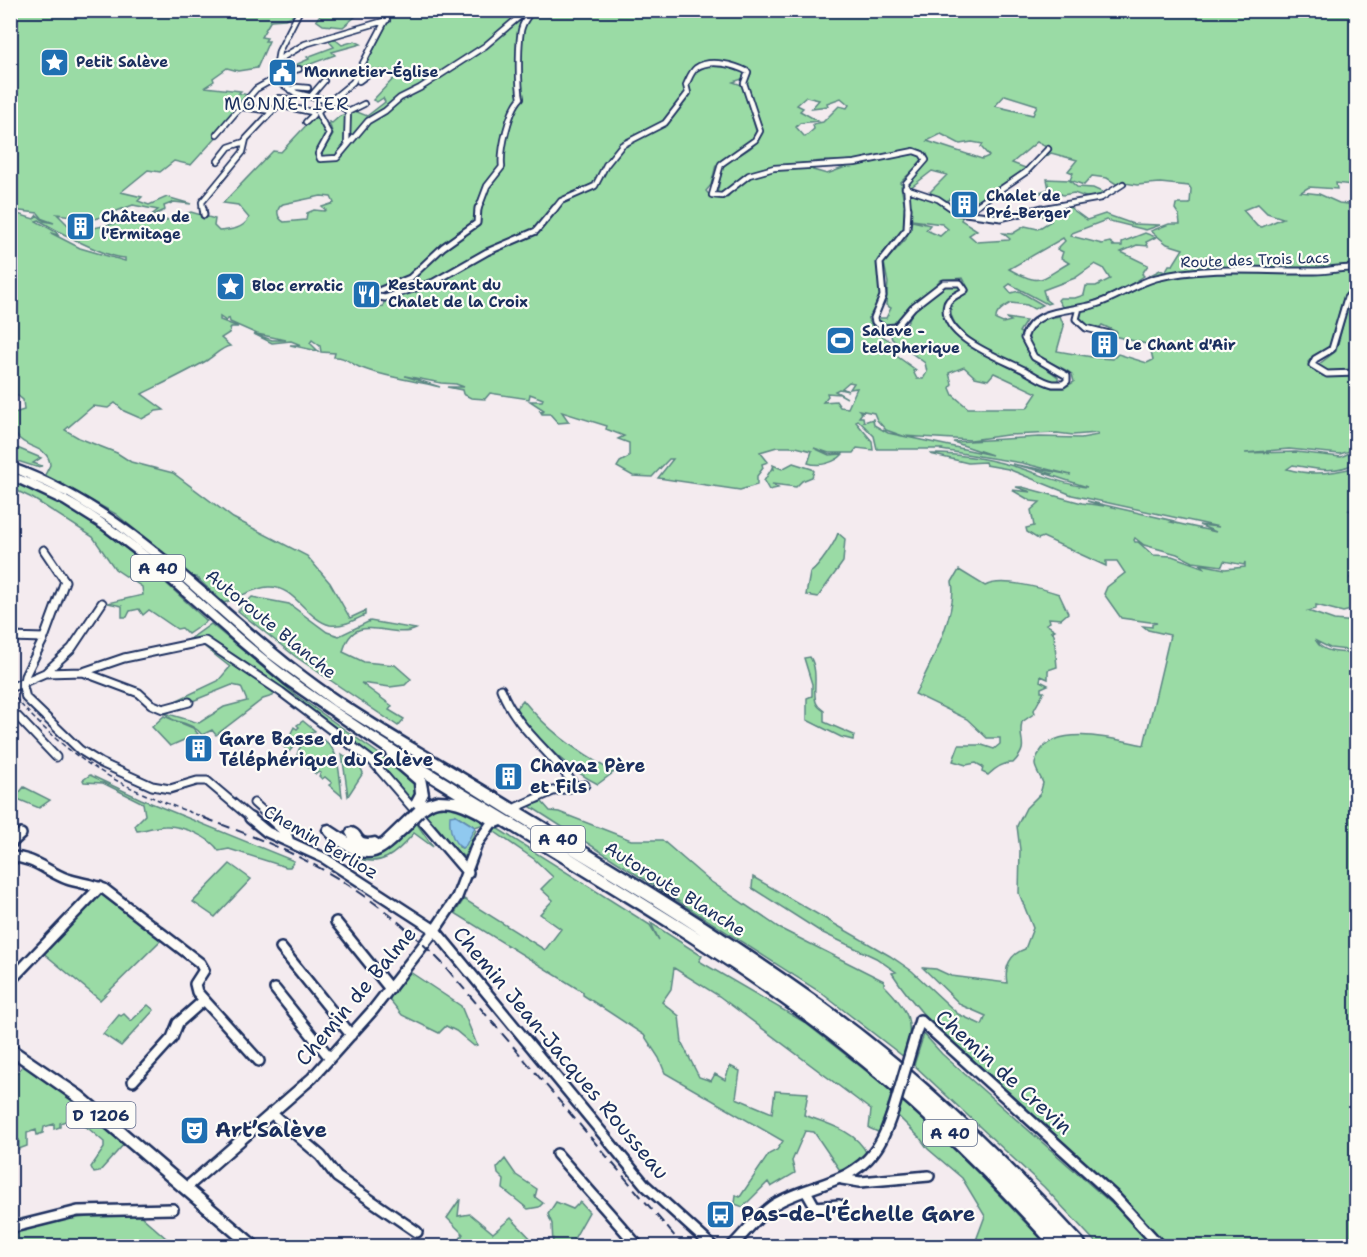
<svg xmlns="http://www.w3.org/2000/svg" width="1367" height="1257" viewBox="0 0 1367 1257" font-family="'Shantell Sans',sans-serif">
<rect width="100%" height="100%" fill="#f4ebef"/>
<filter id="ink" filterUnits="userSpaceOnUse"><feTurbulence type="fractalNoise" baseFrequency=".0167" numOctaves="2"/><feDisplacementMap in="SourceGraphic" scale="12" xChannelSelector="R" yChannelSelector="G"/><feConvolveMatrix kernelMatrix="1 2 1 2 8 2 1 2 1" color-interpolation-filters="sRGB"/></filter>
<g filter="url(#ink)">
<path fill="#9adba5" stroke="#5a8582" stroke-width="1.5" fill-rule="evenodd" d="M324 10H362V11L343 27 323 25 316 20Z
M11 11H297L295 15 285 19 271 20 261 37 267 38 265 41H269L257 68 238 71 227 68 213 78 214 81 205 87 241 91 239 93 248 95 216 132 220 133 191 165 174 161 160 172 148 170 121 192 142 197 138 201 149 205 167 197 191 204 174 202 164 206 165 210 147 218 158 210 133 205 95 219 57 214 72 229 80 231 117 223 147 222 155 224 191 212 215 219 214 226 219 231C231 230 243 229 249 218L238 205 223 203 273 151 281 152 315 116 328 129V137L320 148 323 151 333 135 329 122 332 123 340 116 355 111 367 116 385 102 383 98 377 102 373 100 397 75 389 71 364 68 394 11H1356V191L1351 190 1354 188 1352 185 1336 183 1337 189 1309 187 1301 192 1319 194 1339 203 1356 205V265L1325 269 1232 268 1147 277 1160 270 1165 272 1169 265H1173L1183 249 1167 244 1151 231 1169 224H1180L1179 215 1175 209 1176 204H1190L1191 189 1189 186 1160 183 1137 185 1125 183 1108 194 1094 200 1074 193 1063 195 1055 191 1040 193 1039 192 1049 189 1047 179 1069 180 1077 187 1093 188 1106 194 1118 185 1107 178 1092 176 1084 185 1070 180 1073 173 1068 171 1077 160 1051 153 1037 164 1050 149 1037 142 1012 163 1028 169 980 203 962 212 954 207 957 206 962 211 975 203 964 197 958 200 950 199 946 201 929 193 947 175 932 171 910 188 907 187 911 178 929 160 927 154 921 150 911 149 849 162 822 161 773 167 746 174 718 195 715 194 718 190 723 165C737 155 762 147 762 128L746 83 751 74 750 71C737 63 715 61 700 66L730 67 745 72 742 79 733 82 742 85 757 134 743 148 716 165 711 185 706 191 712 198H727L736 185 753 175 794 167 818 164 813 170 827 174 851 165 908 153 922 156V161L900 183 903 184 901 186 906 213 904 229 878 259 881 297 868 319 873 327 885 333 881 335 890 341 884 347 916 370 913 371 917 379H923L927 372 925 363 892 339 890 333 905 328 912 313 917 308 946 286 956 285 961 289 944 302 945 317 949 327 977 350 1052 388H1064L1074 382 1072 374C1054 360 1025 361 1029 331L1043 319 1060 316 1064 326 1057 351 1098 358 1113 359 1118 354 1147 363 1153 360 1151 351 1146 344 1114 336 1117 332 1102 325 1097 330 1088 328 1080 320 1081 310 1103 305 1157 280 1170 277 1221 273H1334L1351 269 1356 271V284C1334 299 1341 328 1328 349 1323 356 1313 355 1308 362 1316 383 1339 376 1356 376V449L1340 454 1289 449 1245 453 1296 452 1341 457 1356 450V463C1335 474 1315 469 1293 465L1287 469C1310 476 1335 473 1356 467V511L1348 510 1356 513V545L1353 546H1356V576L1350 578 1354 584 1356 578V587L1353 590 1354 593 1356 592V619V608L1349 605 1355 609 1343 612 1316 605V609L1308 611 1334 620 1356 622V651L1330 648 1316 641C1323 654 1344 652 1356 653V1246H1165C1115 1187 1055 1138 997 1086 957 1049 922 1019 892 973L896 972 876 958 821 932 752 888 753 877 890 956 912 971 958 1014 982 1025 986 1016 961 1005 923 968 936 969 951 976 1007 983C1004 967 1010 954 1025 949L1033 928 1019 893 1020 850 1017 826 1026 808 1040 794 1043 783C1041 777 1036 771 1035 765 1035 760 1037 756 1040 752 1057 723 1118 740 1144 745L1170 635 1148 630 1143 626 1152 627V624L1157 623 1121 618 1104 594 1107 587 1125 573 1117 561H1106V566L1043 537 1038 539 1027 532 1026 528 1034 526 1031 510 1040 502 1031 501 1012 490 1031 492 1016 487H1022L1082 503 1104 506 1087 501 1174 521 1171 522 1216 532 1199 525 1219 527 1072 495 1008 469 986 465 985 462 968 463 930 454C959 453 995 460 1023 469 1044 476 1066 485 1087 487L1044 473 1053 474 1012 464 1071 475 1022 463 941 450 942 449H877L874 436 858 420 856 422 872 441 873 450 857 448 853 453H829L814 448 829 455 843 454C835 463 819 467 808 463L812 451 796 447H777L760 452 768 462 762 464 763 468 757 476V485L740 490 658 478 673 459H669L652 477 633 476 617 467 620 462 629 457V443L618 439 624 436 606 429 607 426 562 412 569 422 558 423 550 414H542L540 411 543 412 544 410 530 401H542L543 399 530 394 529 399 490 393 485 399 471 398 463 394 462 390 447 387H464L456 384 441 383 405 376 440 387C413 380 383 377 359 367 350 363 344 356 334 357L335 353 321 352 320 346 312 340 310 343 318 351 290 345H301L291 341 272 343 254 334 272 340H286L257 334 230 322 229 318 226 321 220 317V320L238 327H231L229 333 221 338 230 346C222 347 214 356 206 361 185 373 164 383 142 394L164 410 156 411 142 419 124 411 115 403 108 408 93 406 65 430 79 438 117 453 131 462 173 473 233 518 307 556 330 583 350 618 365 611V615C355 620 342 627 330 625 307 620 294 585 268 587 254 588 237 598 224 603L196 577H192L116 514 45 475 50 465C49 448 31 449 21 440 17 437 14 433 11 429V414L24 410 23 400 13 392 11 393V212L34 219 37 215 44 221 54 223 43 219 38 213 11 210 15 209 10 207ZM1005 95 1037 105 1033 115 995 106ZM806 97 819 100 812 108 828 106 827 103 841 98 849 105 847 108 839 106 823 122 813 124 814 129 805 137 796 127 800 123 818 121 800 111 803 108 797 105ZM941 134 960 144 972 142 983 144 981 147 989 156 982 159 927 141ZM321 196 331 197 334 203 322 207 326 210 324 211 314 210 307 213 306 220 284 222C277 218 275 209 283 204ZM1258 204 1267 213 1283 218 1262 227 1257 226 1243 210ZM39 220C58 232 108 258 125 258V261L80 248 51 233 58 235 56 232 36 221ZM387 284 395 295 384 302 383 307 374 305 373 301 363 293ZM964 367 975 377 988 380 994 373 1037 393 1027 408H968L953 395 950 388 952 384 949 373ZM849 382 854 383 850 389 857 388 848 408 840 407 836 401 823 402 828 396 827 393 840 394 847 398 835 391 839 389 848 391 842 388ZM859 410 874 413 877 420 886 430 903 436 971 440 1007 435 1057 433 1073 435 1097 433 1098 435 1081 438 1039 437 953 442 992 455 888 433 874 425 873 419 864 422 863 417H859L862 413ZM1135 538 1144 545 1177 554 1193 562 1222 566 1224 561 1244 565 1245 562V567L1225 569 1200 564 1205 568 1172 556 1153 555 1138 542H1135L1134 540Z
M332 37 342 45 355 41 361 44 332 52 335 55 300 68 295 65 309 59 307 57 334 47 326 38Z
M907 191 933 198 963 215 961 220 977 230 969 235 977 242 1009 240 1010 239 1003 233 1012 234 1025 226 1038 229 1051 221 1034 211 1065 204 1087 220 1105 214 1133 224 1160 225 1146 230 1106 220 1072 233 1071 236 1102 244 1110 242 1114 245 1112 246H1122V242L1145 233 1156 237 1146 242 1148 246 1137 245 1121 252 1148 265 1142 274 1144 276C1120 293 1093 302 1064 310L1058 300 1060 298H1075L1084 295 1086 286H1096L1110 279 1103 268 1095 264 1075 278 1043 290 1046 300 1050 303 1047 304 1010 284 1006 287 1011 293 1019 291 1043 305 1034 309 1027 305 1011 303C1004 307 995 312 996 320L1003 323 1011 321 1006 318 1026 321 1019 332 1021 333C1023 357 1040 363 1058 377V382H1051C1029 370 940 337 952 305 954 298 965 296 969 290L963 278 940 280 932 289 909 308 894 326H886L879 322 878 318H886L891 308 886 305 888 283 884 263 906 239 912 221 930 225 926 230 940 236 948 229 942 224 912 220ZM1063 238 1065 241 1057 249 1063 252 1061 258 1069 263C1039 280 1041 287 1009 269Z
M1347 309 1356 311V372H1328L1318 365 1336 351Z
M10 445 41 458 33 463 42 466 36 467 11 459Z
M793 463 812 469 814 471 812 477 802 481 796 487 772 484 778 488 769 490 764 481 772 468 774 469 773 465 782 469Z
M10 482C88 505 149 568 207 621L188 634 182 628 177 629 149 610 143 615 139 609 130 611 127 617H122V606L108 603 143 595 142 587 115 569 93 537 32 498 11 488Z
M838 533 845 539 843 562 818 597 806 595 810 573C819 567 835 543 838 533Z
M959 570 985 586C1001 577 1041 588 1059 594L1068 613 1061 619 1049 618 1050 622 1046 624 1055 630 1051 632 1054 634 1057 667 1048 670V679L1041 676 1040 681 1048 685 1041 688V692H1044L1034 710 1035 713 1022 722C1017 741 1031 745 1013 763 1003 762 995 768 988 775L982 772 983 767 976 763 966 765 953 761 959 745H982L994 749 1000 744V738H987L967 719 915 694C929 668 958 611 952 582Z
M252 597 289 604 327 632 339 636 370 621 416 629C391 641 354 608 343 652L364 662 395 665 411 679 405 685 390 687 361 683 392 706 389 710 404 719 398 726 296 657 238 611Z
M211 624 296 695 410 776C418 786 417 792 413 803L380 764 360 746 284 691 202 639 168 648 190 639Z
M201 644 274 692 273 696 263 699 216 735 212 730 202 735C191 720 173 725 165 713L199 723 224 707 247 701 241 687 232 685 195 700 167 705 218 681 230 667Z
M810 657C820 672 811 696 817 704 818 707 822 709 824 711V722L854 735 853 740 841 737 807 720V698L812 696V684L804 658Z
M523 700C547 730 580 754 614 772L598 784C571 771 530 735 516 708Z
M164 716 193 728 198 734 170 746 152 727Z
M303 721 315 731 299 740 289 752 281 744 288 739 285 735H290L294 727 297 729 299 727 297 725Z
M318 738C341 743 339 778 342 796L329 785 332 783 325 777 322 779 319 776 321 773 319 772 316 774 311 770 314 767 309 768 297 757C298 745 307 739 318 738Z
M342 754 360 766 363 773 348 796Z
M90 775 141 799 294 861 290 867H286L229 849 219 851C210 837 182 825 165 826 155 826 147 830 137 831L135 825 145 815 143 803 103 783 84 782 83 780Z
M24 787 50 800 39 808 15 798Z
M542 802 550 811 559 812 631 840H662L707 879 781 929 884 981V985C908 1009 916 1023 904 1057L820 992 528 805Z
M447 805 458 807 487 823 475 827 456 815 459 847 462 848 474 828 476 830 464 857 442 837 422 813 434 807Z
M415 821 433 847 414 833C397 853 379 871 352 855 381 864 397 840 415 821Z
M495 827 650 925 659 940 651 923 702 956 699 961 804 1022 894 1093 889 1106 888 1105 880 1133 869 1128 871 1110 719 996 674 968 671 989 662 1002 679 1016 682 1043 699 1077 711 1081 715 1074 725 1080 730 1066 740 1071 736 1098 772 1113 775 1091 808 1093 804 1115C826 1123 857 1131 867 1154L860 1161 841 1172 814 1132 805 1131 792 1161 795 1173 771 1187 768 1182 743 1207 735 1204 736 1195 740 1197 769 1154 777 1150 783 1141 665 1073 659 1058 644 1035 583 995V992L455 913 464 899 545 950 561 929 540 914 553 900 541 889 553 877 534 859 492 830Z
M230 864 251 879 215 917 193 902Z
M101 894 161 940 100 1000 41 951 96 895Z
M410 972 461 1006 477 1045 474 1046 456 1031 446 1026 439 1033 402 1015 390 1000V997Z
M148 1005 154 1010 121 1046 103 1034 119 1015 121 1016 124 1014 131 1021Z
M924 1034 942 1054 1119 1210 1153 1246H1099L1044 1187 914 1065Z
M24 1064 83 1109 124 1144 99 1172 94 1173 91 1167 104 1148V1142L89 1129 71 1119 60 1123V1127L54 1129V1124L44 1127 43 1133 37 1135 36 1130 27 1133V1146L19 1149V1140L11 1142 10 1086H15L12 1079Z
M901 1098 978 1173 1048 1246H979L975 1243 985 1216 962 1178 928 1149 920 1138 896 1114Z
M505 1159 516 1175 537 1189 535 1197 543 1203 539 1207 528 1209 503 1189 504 1180 498 1174 497 1168Z
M460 1199 458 1216 470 1214 493 1233 511 1218 535 1243 534 1246H456L463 1234 447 1218Z
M556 1202 573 1209 580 1202 589 1212 570 1246H553L552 1224 548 1214Z
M134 1214 141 1216 175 1246H11V1234C49 1219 92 1215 134 1214Z"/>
<path fill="#90c9ef" stroke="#618bb5" stroke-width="1.5" d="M456 815 475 827 466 845 462 848C452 843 449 827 450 816Z"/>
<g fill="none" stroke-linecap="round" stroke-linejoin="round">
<defs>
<path id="minor-far3" d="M300 10 279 51 274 79 296 93 329 101
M391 10 353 82 319 110 318 114 329 134 318 154 320 159 337 158 368 121 385 111 400 98 420 88 485 46 519 17 521 10
M278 60 305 44 387 20
M361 74 359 81 367 75
M273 75 299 69
M290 90 296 87 308 88
M311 96 324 81
M279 98 290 99
M331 100 348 111 347 143
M241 107 272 111
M348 112 364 104
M217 134 256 89 274 79
M218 161 229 147 244 142
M905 188 938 199 954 210
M203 210 202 202 243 152 246 139 278 105 312 112 313 115 306 122
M478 210 487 186 502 167C500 150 509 110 521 98 518 86 518 38 522 27 524 21 529 15 532 10
M554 210 561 201 595 186 606 165 622 145 665 123 688 93 686 85C689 79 691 72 696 68 710 58 735 65 748 72L744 83 760 131 755 140 721 164 712 195 722 196 749 175 774 168 855 163 914 151 922 154 926 160 906 183 908 210
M970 210 1026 172 1048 149
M1034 210 1101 198 1123 184"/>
<path id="minor-far2" d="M203 208 204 215
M478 208 477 223 443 247 410 278 376 292 373 296 385 298 434 282 487 252 536 231 555 208
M908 208 907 229 880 263 883 296 874 318 875 322 884 328 896 327 913 307 944 283H960L965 290C960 294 949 297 947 304 938 337 1003 359 1024 370 1034 375 1042 382 1053 384H1063L1067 381V376L1034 357 1024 338C1033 308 1068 312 1093 305 1115 299 1134 284 1156 278 1208 265 1262 272 1315 271 1329 271 1342 267 1356 268
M952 208 958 212 1001 218 1042 208
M963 213 973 208
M1356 287 1347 298 1332 349 1315 359 1312 365 1327 374 1356 373
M1079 308 1076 319 1086 328 1110 334"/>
<path id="minor-far1" d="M44 550 65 581 44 638 25 676 23 687 26 698 80 750 101 763 152 786 170 789 197 781H207L252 819
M10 637 44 638
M83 672 139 693 151 704 163 709 189 702
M45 673 72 648 102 603
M10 688 45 673 83 672 124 658 205 641 281 692 372 761 422 819
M501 689C516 729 552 752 575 786
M10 714 18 717 56 757
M254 803 272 819
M517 807 553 791 585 785"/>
<path id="minor" d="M250 818 267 832 324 858 435 930 645 1185 712 1246
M270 818 286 833 289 842
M421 818 468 873
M10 844 21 834
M10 857C34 857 46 871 67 879 79 883 92 884 104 889L200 963 204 970 195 984 197 992 259 1061
M336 922 390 989
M281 948 351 1035
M10 981 100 887
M275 989 330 1058
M914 1040 920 1020 1115 1197 1160 1246
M133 1081 172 1038 178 1023 204 1000
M271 1113 321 1156 337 1177 417 1232
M557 1154 638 1246
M842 1179 860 1182 929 1176
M186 1188 312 1078 373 1010 435 930 457 897 477 844 491 824
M806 1191 815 1207 839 1205
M10 1228 78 1211 173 1209
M732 1246C746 1232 758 1215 775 1204 806 1185 850 1184 873 1153 883 1141 888 1125 893 1111"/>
<path id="major" d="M10 1043 82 1092 257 1242 259 1246H244L74 1100 10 1055Z"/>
<path id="highway" d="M10 463C140 509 220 615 330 691 376 723 425 750 472 779 591 851 710 921 823 1002 919 1071 1004 1154 1084 1241L1086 1246H1069L1067 1244V1246H1050C985 1174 916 1107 840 1047 734 963 616 895 502 825L497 827 493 826C477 817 458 803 438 806 430 807 425 815 417 816L418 818C414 825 408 831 402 836 381 858 367 865 340 846 334 842 327 837 323 830L325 826 329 825 349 838 346 833 348 829 352 828C365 832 356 842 375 838L380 841 408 814 414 813 409 807 416 794 415 783 388 760 386 757 388 754 286 684 237 643 141 558 103 529 63 504 10 479V472C128 511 205 615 302 684 431 776 571 849 702 935L334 706 268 657 173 573 110 523 68 497 10 470ZM425 778 456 797 438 796 425 800 428 794Z"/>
</defs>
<use href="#minor-far3" stroke="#1b2f5e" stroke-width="8"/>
<use href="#minor-far2" stroke="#1b2f5e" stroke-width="9"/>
<use href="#minor-far1" stroke="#1b2f5e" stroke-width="11"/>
<use href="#minor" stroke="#1b2f5e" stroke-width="14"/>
<use href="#major" stroke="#1b2f5e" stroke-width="5"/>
<use href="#highway" stroke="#1b2f5e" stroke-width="5"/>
<use href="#minor-far3" stroke="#fdfcf7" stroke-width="4.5"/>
<use href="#minor-far2" stroke="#fdfcf7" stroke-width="5"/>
<use href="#minor-far1" stroke="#fdfcf7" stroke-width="7"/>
<use href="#minor" stroke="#fdfcf7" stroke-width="9"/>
<use href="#major" fill="#fdfcf7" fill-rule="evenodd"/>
<use href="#highway" fill="#fdfcf7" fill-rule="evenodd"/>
<path stroke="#1b2f5e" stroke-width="1.5" stroke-dasharray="5 3" stroke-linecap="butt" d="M10 692C72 764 121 788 209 819"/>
<path stroke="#1b2f5e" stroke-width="2" stroke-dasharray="11 6" stroke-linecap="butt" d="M204 818C304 854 367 886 442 963L683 1246"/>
<defs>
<path id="minor-bridge" d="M893 1111 914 1040"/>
<path id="highway-bridge" d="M412 818 419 811"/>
</defs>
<use href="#minor-bridge" stroke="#1b2f5e" stroke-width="14" stroke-linecap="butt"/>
<use href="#highway-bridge" stroke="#1b2f5e" stroke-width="15" stroke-linecap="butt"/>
<use href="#minor-bridge" stroke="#fdfcf7" stroke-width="9"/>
<use href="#highway-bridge" stroke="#fdfcf7" stroke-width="10"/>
</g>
</g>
<defs>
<symbol id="sight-square" viewBox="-11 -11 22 22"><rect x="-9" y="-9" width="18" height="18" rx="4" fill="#1f6fb2" stroke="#fdfcf7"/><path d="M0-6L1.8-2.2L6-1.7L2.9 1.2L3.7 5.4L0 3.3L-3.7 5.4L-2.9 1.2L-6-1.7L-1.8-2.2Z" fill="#fff"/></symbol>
<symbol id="civic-square" viewBox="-11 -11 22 22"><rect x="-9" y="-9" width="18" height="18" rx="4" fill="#1f6fb2" stroke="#fdfcf7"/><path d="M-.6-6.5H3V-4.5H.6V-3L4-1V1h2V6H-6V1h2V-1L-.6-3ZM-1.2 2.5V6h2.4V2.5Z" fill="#fff"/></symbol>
<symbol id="building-square" viewBox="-11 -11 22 22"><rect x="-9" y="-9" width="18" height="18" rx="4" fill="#1f6fb2" stroke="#fdfcf7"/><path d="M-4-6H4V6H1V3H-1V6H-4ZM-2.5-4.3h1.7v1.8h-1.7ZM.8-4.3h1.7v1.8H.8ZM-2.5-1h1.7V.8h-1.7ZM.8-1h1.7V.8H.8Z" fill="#fff"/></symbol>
<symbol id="restaurant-square" viewBox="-11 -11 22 22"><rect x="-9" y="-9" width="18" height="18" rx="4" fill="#1f6fb2" stroke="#fdfcf7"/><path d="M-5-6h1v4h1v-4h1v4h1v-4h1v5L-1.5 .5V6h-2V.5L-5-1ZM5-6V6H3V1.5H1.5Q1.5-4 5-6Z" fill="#fff"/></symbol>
<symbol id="stadium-square" viewBox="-11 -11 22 22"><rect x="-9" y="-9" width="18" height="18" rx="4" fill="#1f6fb2" stroke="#fdfcf7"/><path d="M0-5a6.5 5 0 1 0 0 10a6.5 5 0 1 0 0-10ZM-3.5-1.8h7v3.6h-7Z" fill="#fff"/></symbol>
<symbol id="theatre-square" viewBox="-11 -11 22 22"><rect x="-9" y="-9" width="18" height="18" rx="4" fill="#1f6fb2" stroke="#fdfcf7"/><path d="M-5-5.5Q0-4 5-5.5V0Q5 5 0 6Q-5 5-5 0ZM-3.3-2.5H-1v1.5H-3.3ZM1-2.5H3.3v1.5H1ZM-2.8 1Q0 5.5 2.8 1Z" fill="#fff"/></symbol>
<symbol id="bus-square" viewBox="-11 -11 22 22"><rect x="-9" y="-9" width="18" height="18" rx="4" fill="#1f6fb2" stroke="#fdfcf7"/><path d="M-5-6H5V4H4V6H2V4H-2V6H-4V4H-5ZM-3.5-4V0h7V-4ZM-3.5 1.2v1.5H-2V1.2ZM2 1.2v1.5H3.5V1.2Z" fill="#fff"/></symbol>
</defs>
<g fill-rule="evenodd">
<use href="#sight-square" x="38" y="46" width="33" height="33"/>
<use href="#civic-square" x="266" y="56" width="33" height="33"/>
<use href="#building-square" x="948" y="188" width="33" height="33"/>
<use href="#building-square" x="64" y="210" width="33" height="33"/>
<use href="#sight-square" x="214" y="270" width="33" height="33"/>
<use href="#restaurant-square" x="350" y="278" width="33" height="33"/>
<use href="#stadium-square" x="824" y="324" width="33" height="33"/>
<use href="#building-square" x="1088" y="328" width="33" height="33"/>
<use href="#building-square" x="182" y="732" width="33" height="33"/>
<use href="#building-square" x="492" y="760" width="33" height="33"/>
<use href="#theatre-square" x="178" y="1114" width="33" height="33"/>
<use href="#bus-square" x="704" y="1198" width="33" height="33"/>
</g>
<g text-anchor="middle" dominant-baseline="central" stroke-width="4.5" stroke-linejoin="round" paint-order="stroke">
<g font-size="15" font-weight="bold" fill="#1b2f5e" stroke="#fdfcf7" text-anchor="start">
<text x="76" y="62">Petit Salève</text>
<text x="304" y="72">Monnetier-Église</text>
<text x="986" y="196">Chalet de<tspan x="986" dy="17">Pré-Berger</tspan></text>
<text x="101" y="217">Château de<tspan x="101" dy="17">l'Ermitage</tspan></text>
<text x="388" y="285">Restaurant du<tspan x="388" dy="17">Chalet de la Croix</tspan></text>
<text x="252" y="286">Bloc erratic</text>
<text x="862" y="331">Saleve -<tspan x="862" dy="17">telepherique</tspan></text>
<text x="1125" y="345">Le Chant d'Air</text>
</g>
<g font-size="15" fill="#1b2f5e" stroke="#fdfcf7">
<text transform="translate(1255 260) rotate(-2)">Route des Trois Lacs</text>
</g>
<g fill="#fdfcf7" stroke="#5f6c8c" stroke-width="1.5">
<rect x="131" y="555" width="54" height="26" rx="4.5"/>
<rect x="531" y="826" width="54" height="26" rx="4.5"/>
<rect x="66.5" y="1102" width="69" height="26" rx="4.5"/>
<rect x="923" y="1120" width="54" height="26" rx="4.5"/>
</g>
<g font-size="16" font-weight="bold" fill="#1b2f5e">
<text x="158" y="568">A 40</text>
<text x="558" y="839">A 40</text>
<text x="101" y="1115">D 1206</text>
<text x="950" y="1133">A 40</text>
</g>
<g font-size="18" letter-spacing="1.5" fill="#1b2f5e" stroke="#fdfcf7">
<text x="287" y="104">MONNETIER</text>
</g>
<g font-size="18" fill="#1b2f5e" stroke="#fdfcf7">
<text transform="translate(271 624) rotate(39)">Autoroute Blanche</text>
<text transform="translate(321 842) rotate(30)">Chemin Berlioz</text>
<text transform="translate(675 889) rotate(32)">Autoroute Blanche</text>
</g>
<g font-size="18" font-weight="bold" fill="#1b2f5e" stroke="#fdfcf7" text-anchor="start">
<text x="219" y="739">Gare Basse du<tspan x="219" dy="21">Téléphérique du Salève</tspan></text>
<text x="530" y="766">Chavaz Père<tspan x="530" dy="21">et Fils</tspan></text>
</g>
<g font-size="21" fill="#1b2f5e" stroke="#fdfcf7">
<text transform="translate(356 996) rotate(-50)">Chemin de Balme</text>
<text transform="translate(561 1053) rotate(50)">Chemin Jean-Jacques Rousseau</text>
<text transform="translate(1004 1072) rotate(42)">Chemin de Crevin</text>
</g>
<g font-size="21" font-weight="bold" fill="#1b2f5e" stroke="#fdfcf7" text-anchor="start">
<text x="215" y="1130">Art’Salève</text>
<text x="741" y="1214">Pas-de-l'Échelle Gare</text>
</g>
</g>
<rect width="1367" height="1257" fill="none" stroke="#fdfcf7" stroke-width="36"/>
<rect x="18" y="18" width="1331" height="1221" fill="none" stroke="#1b2f5e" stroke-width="2" filter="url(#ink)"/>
</svg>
